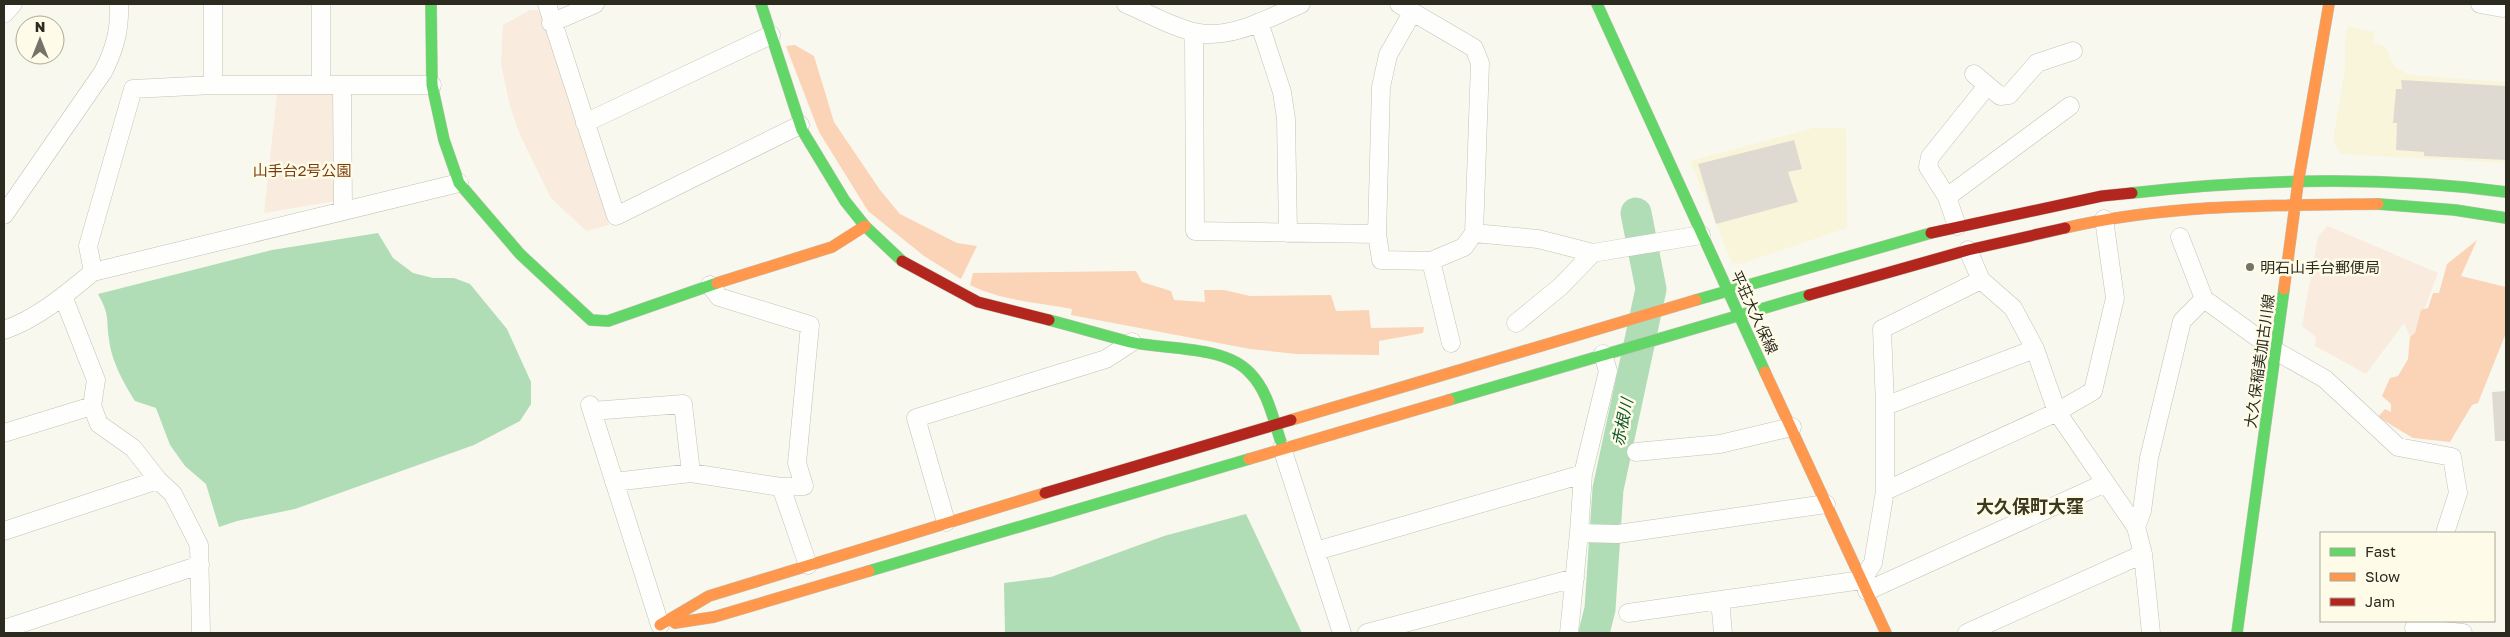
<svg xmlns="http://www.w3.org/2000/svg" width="2510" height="637" viewBox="0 0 2510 637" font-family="'Golos Text','Noto Sans JP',sans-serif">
<rect width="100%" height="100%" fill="#f9f8ee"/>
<path fill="#f9f5db" d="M2348 26 2375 32 2373 42 2386 47 2395 67 2410 75 2506 82V163L2341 154 2333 141 2345 69V40Z
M1813 128H1846L1847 228 1741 264 1732 263 1690 161Z"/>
<path fill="#f9ebde" d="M530 10H537L542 14 585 137 609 225 586 231 551 198 520 135 510 106 501 64 503 25Z
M336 93 335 201 264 213 277 94Z
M2328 226 2438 273 2412 341 2404 323 2366 374 2315 346 2316 337 2302 326 2318 236Z"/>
<path fill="#fbd4b8" d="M795 45 814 56 834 122 880 190 900 214 957 243 977 246 961 279 924 256 868 211 819 132 786 46Z
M2477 240 2461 276 2506 287V333L2478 403 2472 405 2450 442 2413 438 2378 417 2385 409 2391 412V404L2382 396 2390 378 2398 376 2408 359 2410 337 2415 333 2421 310 2428 308 2433 293H2439L2447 264Z
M1136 271 1142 282 1171 291 1174 300 1205 302 1204 290H1224L1250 296 1331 295 1336 311 1369 310 1371 328 1424 327 1423 333 1379 341V355L1297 354 1250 349 1071 315 1072 309C1036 302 1002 301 970 285L973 273Z"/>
<path fill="#b0ddb5" d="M378 233 393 258 413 273 433 278H454L470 284 507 329 531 382V404L520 421 474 445 295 509 237 521 219 527 206 484 185 466 170 445 156 408 135 401C124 384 111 360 109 339 106 317 110 316 98 294L272 250Z
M1246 514 1302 633H1005L1004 583 1051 577 1164 536Z"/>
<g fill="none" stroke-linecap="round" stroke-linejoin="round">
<path stroke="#b0ddb5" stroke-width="31" d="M1594 633 1600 609 1608 489 1651 289 1636 213"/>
</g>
<path fill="#dfdad1" d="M2401 80 2506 86V160L2424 156V152L2396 150 2397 123H2393L2396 89H2402Z
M1794 140 1802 169 1788 172 1798 202 1716 224 1698 164Z
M2506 391V441H2495L2492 392Z"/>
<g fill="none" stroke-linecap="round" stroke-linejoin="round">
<defs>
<path id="street" d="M321 4V85
M547 4 616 216 800 125
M1126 4C1148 13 1171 27 1194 32 1230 41 1268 18 1301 4
M1399 4 1474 48 1480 63 1474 233 1464 247 1431 261 1451 343
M2480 4 2502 8 2506 6
M1412 13 1388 55 1381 87 1377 234 1381 260 1431 261
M4 14 13 4
M1259 22 1282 92 1286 119 1288 233
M551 23 595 4
M1194 32 1195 231 1377 234
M1974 74 2000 96 2009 95 2037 63 2073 51
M213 85V4
M342 85 343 211
M585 123 771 35
M1947 197 2070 106
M4 215 103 72C115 49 120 29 119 4
M1957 226 1947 197 1928 167 1930 157 1987 86
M1474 233 1538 239 1593 253
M2180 237 2204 299 2276 351 2325 379 2398 447 2452 457 2458 493 2445 533
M1968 250 1981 280 2013 308 2035 349 2057 412 2136 527 2143 554 2151 633
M93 272 88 246 133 89 213 85H432
M63 296 96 380 92 406 99 424 133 448 158 480 173 494 199 545 201 633
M1516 323 1560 287 1593 253 1701 235
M4 330C37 319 66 294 93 272L459 183
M590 405 660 625
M1885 406 2035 349
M592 411 683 404 691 473
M4 433 92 406
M1282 448 1342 633
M1636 452 1720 444 1792 427
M614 482 691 473 781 487 804 486 797 463 810 325 719 297 710 285
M781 487 808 565
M1885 491 2057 412 2093 391 2115 298 2104 219
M946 522 916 418 1106 359 1132 342
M2136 527 2142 511 2149 458 2182 321 2204 299
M4 531 158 480
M1579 533 1618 534 1826 504
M1316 551 1583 474
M1867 591 2105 483
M1720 600 1723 633
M1628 613 1862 580 1873 563 1885 491V406L1882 329 1981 280
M2414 628 2463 633
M4 629 200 565
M1367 633 1575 578
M1569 633 1579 533 1583 474 1608 371 1603 354
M1967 633 2143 554"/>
<path id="fast" d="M431 4 432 85 444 140 459 183 520 254 591 320 608 321 717 283
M761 4 802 130 845 201 865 226 902 261
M1597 4 1765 372
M2132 193C2255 179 2384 176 2506 192
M2378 204 2455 210 2506 218
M1696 300 1931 233
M1049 320C1076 327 1103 335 1130 342 1165 350 1225 345 1250 373 1268 391 1273 419 1281 442
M1449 400 1809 295
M869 571 1249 459
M2237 633 2284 289"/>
<path id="slow" d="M2065 228C2168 204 2273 205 2378 204
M717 283 832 247 865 226
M2284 289 2298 183 2329 4
M1765 372 1886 633
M1291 420 1696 300
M1249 459 1449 400
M675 623 714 617 869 571
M660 625 709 596 1045 493"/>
<path id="jam" d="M1931 233 2102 196 2132 193
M902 261 978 302 1049 320
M1809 295 1968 250 2065 228
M1045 493 1291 420"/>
</defs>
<use href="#street" stroke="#c3c2b8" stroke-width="19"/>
<use href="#fast" stroke="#c3c2b8" stroke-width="12"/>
<use href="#slow" stroke="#c3c2b8" stroke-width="12"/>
<use href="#jam" stroke="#c3c2b8" stroke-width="12"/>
<use href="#street" stroke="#fefefc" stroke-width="18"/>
<use href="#fast" stroke="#63d668" stroke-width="11"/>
<use href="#slow" stroke="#ff974d" stroke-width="11"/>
<use href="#jam" stroke="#b3261e" stroke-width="11"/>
</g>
<circle fill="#747367" stroke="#fefce9" stroke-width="2" cx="2250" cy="267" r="5"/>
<g text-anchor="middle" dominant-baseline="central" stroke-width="5" stroke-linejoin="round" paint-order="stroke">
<g font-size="15" fill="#7b3d0c" stroke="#fefce9">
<text x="302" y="170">山手台2号公園</text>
</g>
<g font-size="15" fill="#2d2b1f" stroke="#fefce9" text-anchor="start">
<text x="2260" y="267">明石山手台郵便局</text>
</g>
<g font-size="15" fill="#2d2b1f" stroke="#fefce9">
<text transform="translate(1755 312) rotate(65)">平荘大久保線</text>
<text transform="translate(2259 361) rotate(-82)">大久保稲美加古川線</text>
</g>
<g font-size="16" font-style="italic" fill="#0c5627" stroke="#fefce9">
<text transform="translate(1622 422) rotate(-78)">赤根川</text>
</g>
<g font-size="18" font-weight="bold" fill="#3d391e" stroke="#fefce9">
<text x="2030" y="506">大久保町大窪</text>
</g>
</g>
<rect width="2510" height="637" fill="none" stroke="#2d2b1f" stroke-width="10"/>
<rect x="2320" y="532" width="175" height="90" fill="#fefce9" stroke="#aaa898"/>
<rect x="2330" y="548" width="25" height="8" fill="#63d668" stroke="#aaa898"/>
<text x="2365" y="557" font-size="15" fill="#2d2b1f">Fast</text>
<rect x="2330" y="573" width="25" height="8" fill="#ff974d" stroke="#aaa898"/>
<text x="2365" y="582" font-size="15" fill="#2d2b1f">Slow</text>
<rect x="2330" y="598" width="25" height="8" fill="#b3261e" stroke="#aaa898"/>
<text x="2365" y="607" font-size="15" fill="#2d2b1f">Jam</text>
<g transform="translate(40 40)"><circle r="24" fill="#fefce9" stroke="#aaa898"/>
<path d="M0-4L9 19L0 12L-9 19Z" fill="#747367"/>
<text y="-8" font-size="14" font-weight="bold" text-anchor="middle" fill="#2d2b1f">N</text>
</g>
</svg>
